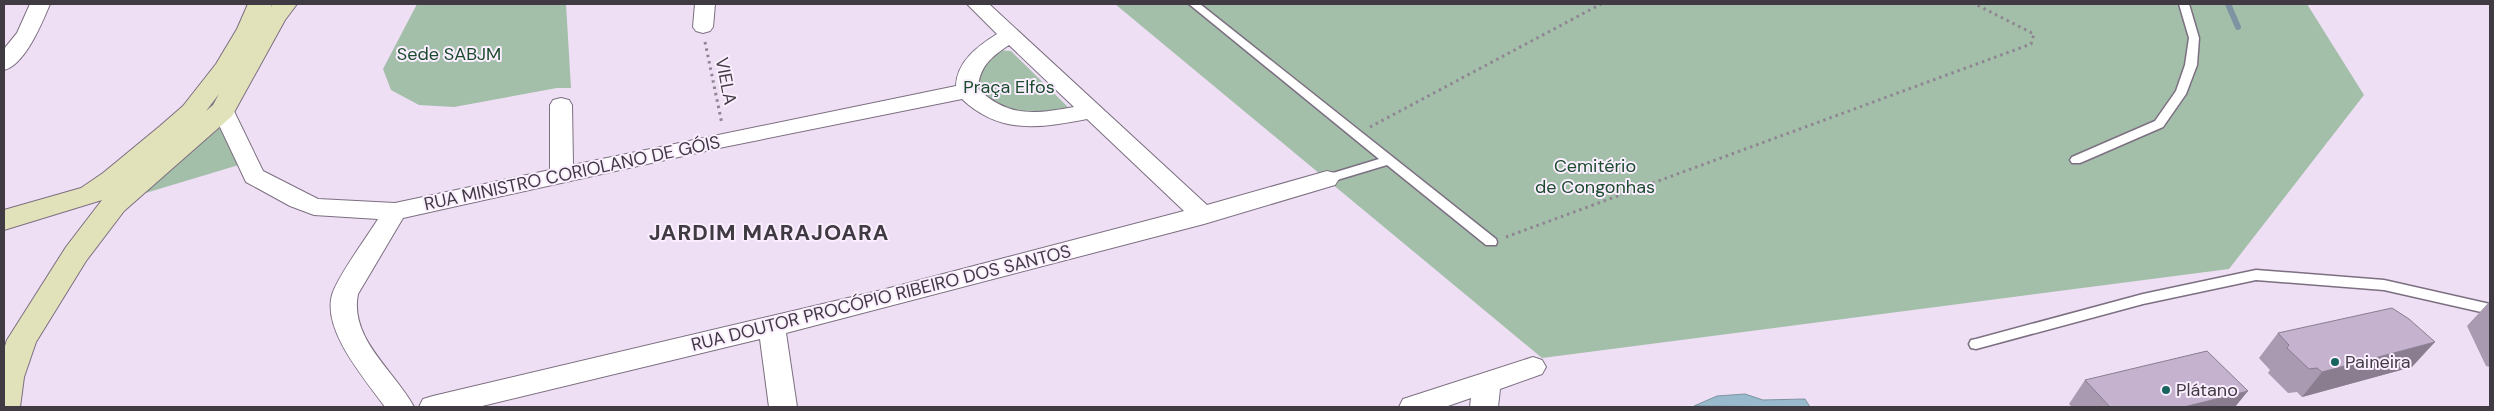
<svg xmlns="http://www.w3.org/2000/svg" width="2494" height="411" viewBox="0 0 2494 411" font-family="'DM Sans',sans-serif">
<rect width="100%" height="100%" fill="#eedff4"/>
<path fill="#a3bfaa" d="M417 4H566L571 88H557L454 107 419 105 391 90 383 69Z
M1115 4H2307L2364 95 2229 269 1542 358Z
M998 50 1011 51 1070 109 1013 116 977 94 974 69Z
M222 126 242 164 139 195Z"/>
<path fill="#98bacc" stroke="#7e94a3" d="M1745 394 1763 400 1805 399 1810 407 1694 406 1717 396Z"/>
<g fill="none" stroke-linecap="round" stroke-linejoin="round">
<path stroke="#7e94a3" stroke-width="6" d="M2228 4 2238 27"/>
<defs>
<path id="lane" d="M1189 4H1200L1496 239 1497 242 1496 245H1486L1387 165 1327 183 1323 182 1321 179 1323 176 1379 159Z
M2179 4H2189L2199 38 2197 65 2186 94 2163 127 2080 163H2072L2070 160 2072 157 2155 121 2176 91 2185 65 2189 38Z
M2256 270 2384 280 2490 304V314L2384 290 2256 280 2143 304 1976 349 1971 348 1969 344 1971 340 1976 339 2143 294Z"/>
<path id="street" d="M30 4H50C42 23 25 65 4 70V49L17 33Z
M695 4H715L713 27 710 31 703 33 696 31 693 27Z
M967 4H989L1207 205 1327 171 1335 173 1339 179 1335 185 1204 224 786 333 797 407H769L760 339 478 407H419L423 399 433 396 882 290 1184 211 1087 119C1040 128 1000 135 962 99L724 147 403 218 358 294C349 339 395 371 414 407H385C366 380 322 331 332 295 337 277 367 237 378 219L314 215 290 206 246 182 212 110 215 105 223 103 231 105 263 171 318 199 395 203 550 170V105L553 100 561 98 569 100 572 105 573 165 956 86C957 61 978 46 997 34ZM1009 45 1074 107C1035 114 1009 118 978 89 979 67 991 57 1009 45Z
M1533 357 1542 360 1546 367 1542 374 1500 389 1498 407H1470L1471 398 1445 407H1399L1403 399Z"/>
<path id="secondary" d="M248 4H272L271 7 273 4H297L285 20 232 116 124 211 86 261 36 342 24 377 20 407H4V349L7 340 66 247 102 200 4 230V210L81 188 103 173 160 126 183 106 216 64 237 29ZM219 94 213 105 206 111Z"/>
</defs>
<use href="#lane" stroke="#7c6f81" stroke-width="3"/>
<use href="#street" stroke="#7c6f81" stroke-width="2"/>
<use href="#secondary" stroke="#7c6f81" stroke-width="2"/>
<path stroke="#8f8593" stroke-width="3" stroke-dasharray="2.5 4" stroke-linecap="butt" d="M705 42 722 124
M1370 127 1601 4
M1506 237 2031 44 2034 34 1975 4"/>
<use href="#lane" fill="#fff" fill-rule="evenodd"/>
<use href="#street" fill="#fff" fill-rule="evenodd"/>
<use href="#secondary" fill="#e2e2ba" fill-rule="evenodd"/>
</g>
<path fill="#a999b1" d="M2490 301V367L2486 366 2467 326Z
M2278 333 2412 367 2302 397 2297 392 2288 393 2268 373 2270 370 2259 358Z
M2085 380 2235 407H2072L2069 404Z"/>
<path fill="#8a7d90" d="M2435 342 2412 367 2302 397 2322 372Z
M2248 391 2235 407H2184Z"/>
<path fill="#c5b2ce" stroke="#8a7d90" d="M2392 308 2409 319 2435 342 2322 372 2317 368 2309 369 2287 348 2289 345 2278 333Z
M2207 351 2248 391 2184 407H2110L2085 380Z"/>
<g fill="#18655f" stroke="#faeeff" stroke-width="2">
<circle cx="2335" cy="362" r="5"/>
<circle cx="2166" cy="390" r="5"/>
</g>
<g text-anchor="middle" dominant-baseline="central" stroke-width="4" stroke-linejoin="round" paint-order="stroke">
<g font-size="18" fill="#1b4b2c" stroke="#faeeff">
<text x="449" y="54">Sede SABJM</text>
<text x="1009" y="87">Praça Elfos</text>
<text x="1595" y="166">Cemitério<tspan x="1595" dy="21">de Congonhas</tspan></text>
</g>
<g font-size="18" fill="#403b43" stroke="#faeeff">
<text transform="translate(726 81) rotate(79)">VIELA</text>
<text transform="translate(572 173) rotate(-12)">RUA MINISTRO CORIOLANO DE GÓIS</text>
<text transform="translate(881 298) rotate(-14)">RUA DOUTOR PROCÓPIO RIBEIRO DOS SANTOS</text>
</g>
<g font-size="18" fill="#403b43" stroke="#faeeff" text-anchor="start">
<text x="2345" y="362">Paineira</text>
<text x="2176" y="390">Plátano</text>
</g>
<g font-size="22" font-weight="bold" letter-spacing="1" fill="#403b43" stroke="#faeeff">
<text x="769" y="232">JARDIM MARAJOARA</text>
</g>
</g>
<rect width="2494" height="411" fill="none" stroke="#403b43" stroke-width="10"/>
</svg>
